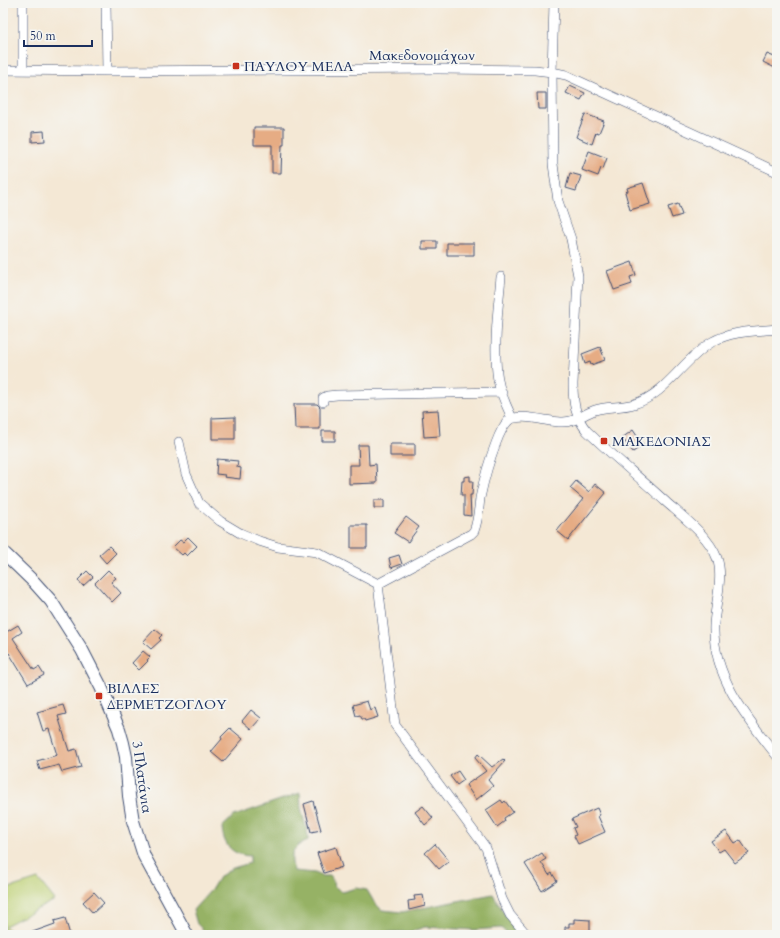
<svg xmlns="http://www.w3.org/2000/svg" width="780" height="938" viewBox="0 0 780 938" font-family="Cardo,serif">
<rect width="100%" height="100%" fill="#f6f6f2"/>
<filter id="ink" filterUnits="userSpaceOnUse"><feTurbulence type="fractalNoise" baseFrequency=".025" numOctaves="2"/><feDisplacementMap in="SourceGraphic" scale="8" xChannelSelector="R" yChannelSelector="G"/><feConvolveMatrix kernelMatrix="1 2 1 2 8 2 1 2 1" color-interpolation-filters="sRGB"/></filter>
<filter id="wash" filterUnits="userSpaceOnUse"><feTurbulence type="fractalNoise" baseFrequency=".012" numOctaves="4" result="noise"/><feDisplacementMap in="SourceGraphic" scale="16" xChannelSelector="R" yChannelSelector="G"/><feGaussianBlur stdDeviation="0.9" result="paint"/><feColorMatrix in="noise" values="0 0 0 0 0 0 0 0 0 0 0 0 0 0 0 0 0 1.4 0 .05"/><feComposite in="paint" operator="in"/></filter>
<g filter="url(#wash)">
<rect width="100%" height="100%" fill="#f4e8d5"/>
<path fill="#bdd073" stroke="#6c8068" d="M38 879 55 900 5 926 14 935H3V890Z"/>
<path fill="#96b265" stroke="#587062" d="M300 793C301 799 300 806 302 812 304 822 308 829 308 840 292 847 289 855 294 871L315 873 322 876H331L334 886 342 892 356 888 367 890 374 902 382 910 402 912 493 894 507 918 519 935H509L501 928 474 930 425 927 409 932H390L380 935H208L197 924 193 910 211 890 219 877 233 868 250 863V856C232 855 223 845 222 827L234 816Z"/>
<g id="blocks">
<path fill="#e6ac84" d="M767 54 777 58V62L775 68 763 62Z
M570 86 585 93 581 100 566 93Z
M537 93H546V109H538Z
M585 114 604 121 599 133 596 132 592 144 576 137Z
M254 127H284V145H282L281 173H272V145H254Z
M44 131 45 141 32 142V132Z
M589 151 607 158 603 169 601 168 598 176 582 170Z
M570 173 581 176 576 191 566 188Z
M643 183 650 204 630 210 625 192 628 191 627 188Z
M678 204 682 215 672 218 668 207Z
M422 241H437V249H422Z
M447 243H474V255H447Z
M632 262 636 275 630 277 632 284 614 290 607 271Z
M600 347 605 360 591 365 590 362 585 364 582 354Z
M294 404H317L320 407V429H295Z
M438 410 440 436 424 437 422 411Z
M235 417V439H212V418Z
M633 430 643 445 633 452 622 438Z
M322 431H335V441H322Z
M390 444H415V456H390Z
M358 445H368L369 465 376 464 377 483 349 484V465H359Z
M217 459 238 461 237 467 241 468 240 479 224 477 225 475 216 474Z
M470 476V481H473L472 495H470L471 516 464 515V495H461L462 481H464V477Z
M576 481 589 492 595 484 606 493 568 540 557 531 583 499 570 488Z
M374 500H384V508H374Z
M406 517 419 527 408 542 394 533Z
M351 525H367V548H351Z
M188 537 197 546 187 556 184 553 182 555 173 547 180 540 183 542Z
M109 546 116 553 106 563 99 555Z
M399 555 402 564 391 568 389 558Z
M108 570 116 578 111 582 121 593 112 602 95 583Z
M87 571 93 577 83 586 78 580Z
M18 625 22 632 13 638 34 670 39 667 44 675 28 684 9 653 3 657V634Z
M155 629 162 635 159 638 161 640 151 649 143 642Z
M143 651 150 657 147 660 148 661 139 670 132 663Z
M367 701 370 710 375 708 378 717 365 721 364 719H362L360 715 356 716 353 705Z
M63 705 66 714 58 716 69 751 76 749 81 767 62 772 59 765 40 770 37 761 57 755 49 729 43 731 37 712Z
M251 710 261 718 251 729 242 721Z
M230 728 243 739 223 762 211 752 222 739 221 737Z
M478 754 492 767 503 759 505 761 488 780 493 786 476 800 466 785 486 771 475 758Z
M458 771 464 780 457 785 450 776Z
M501 800 503 803 505 801 513 812 504 818 505 821 497 827 486 810Z
M313 801 321 830 311 832 304 804Z
M423 806 433 818 425 825 415 812Z
M597 808 600 815 598 816 605 832 578 844 574 836 576 835 573 828 576 827 572 819Z
M726 831 735 843 740 840 749 853 735 863 724 849 719 852 711 841Z
M435 844 449 861 439 869 425 853Z
M336 847 342 867 324 873 317 853Z
M542 853 546 859 541 862 549 875 552 873 557 881 542 891 525 864Z
M94 892 104 903 93 913 83 902Z
M423 895 425 906 409 910 408 901 415 900 414 896Z
M65 918 70 935H27V934L55 924 54 921Z
M574 919 590 920V935H565V927H569V923H574Z"/>
</g>
</g>
<g filter="url(#ink)">
<use href="#blocks" fill-opacity="0" stroke="#3c4b70" stroke-width="1"/>
<g fill="none" stroke-linecap="round" stroke-linejoin="round">
<defs>
<path id="minor" d="M23 3V70
M106 3 107 71
M554 3 552 72 553 164 558 201 571 239 578 276 573 384C573 402 575 417 587 431 613 456 640 478 666 502 683 517 709 536 717 558 724 577 715 605 714 625 712 676 747 718 777 756
M3 70 107 71 438 69 535 70 552 72 566 75 777 172
M501 277C498 308 493 350 498 380 500 393 507 407 512 418
M323 402V398L327 396 337 395 502 392
M179 442 186 474 199 503 220 521 240 533 259 541 278 547 317 552 378 584 471 534 474 531C478 521 479 509 480 498 484 479 489 461 496 443 499 435 502 427 508 421 518 412 548 422 561 422 575 423 583 414 595 410 607 406 621 408 634 404 667 394 683 359 712 342 730 331 756 331 777 329
M378 584 395 725 486 848 502 899 510 915 527 935"/>
<path id="tertiary" d="M3 552 34 582 51 601 82 650 101 687 119 729 123 743 126 757 129 796 133 821 144 856 187 935"/>
</defs>
<use href="#minor" stroke="#3c4b70" stroke-width="10"/>
<use href="#tertiary" stroke="#3c4b70" stroke-width="14"/>
<use href="#minor" stroke="#fff" stroke-width="9"/>
<use href="#tertiary" stroke="#fff" stroke-width="12"/>
</g>
</g>
<g fill="#c8321e" stroke="#f6f6f2" stroke-width="1.5">
<rect x="232" y="62" width="8" height="8" rx="2"/>
<rect x="600" y="437" width="8" height="8" rx="2"/>
<rect x="95" y="692" width="8" height="8" rx="2"/>
</g>
<g text-anchor="middle" dominant-baseline="central" stroke-width="3.5" stroke-linejoin="round" paint-order="stroke">
<g font-size="14" fill="#1b2f5e" stroke="#f6f6f2">
<text x="422" y="55">Μακεδονομάχων</text>
<text transform="translate(142 777) rotate(82)">3 Πλατάνια</text>
</g>
<g font-size="14" fill="#1b2f5e" stroke="#f6f6f2" text-anchor="start">
<text x="244" y="66">ΠΑΥΛΟΥ ΜΕΛΑ</text>
<text x="612" y="441">ΜΑΚΕΔΟΝΙΑΣ</text>
<text x="107" y="688">ΒΙΛΛΕΣ<tspan x="107" dy="16">ΔΕΡΜΕΤΖΟΓΛΟΥ</tspan></text>
</g>
</g>
<rect width="780" height="938" fill="none" stroke="#f6f6f2" stroke-width="16"/>
<path d="M24 40v6h68v-6" fill="none" stroke="#1b2f5e" stroke-width="2"/>
<text x="30" y="40" font-size="12" fill="#1b2f5e" stroke="#f6f6f2" stroke-width="3" paint-order="stroke">50 m</text>
</svg>
